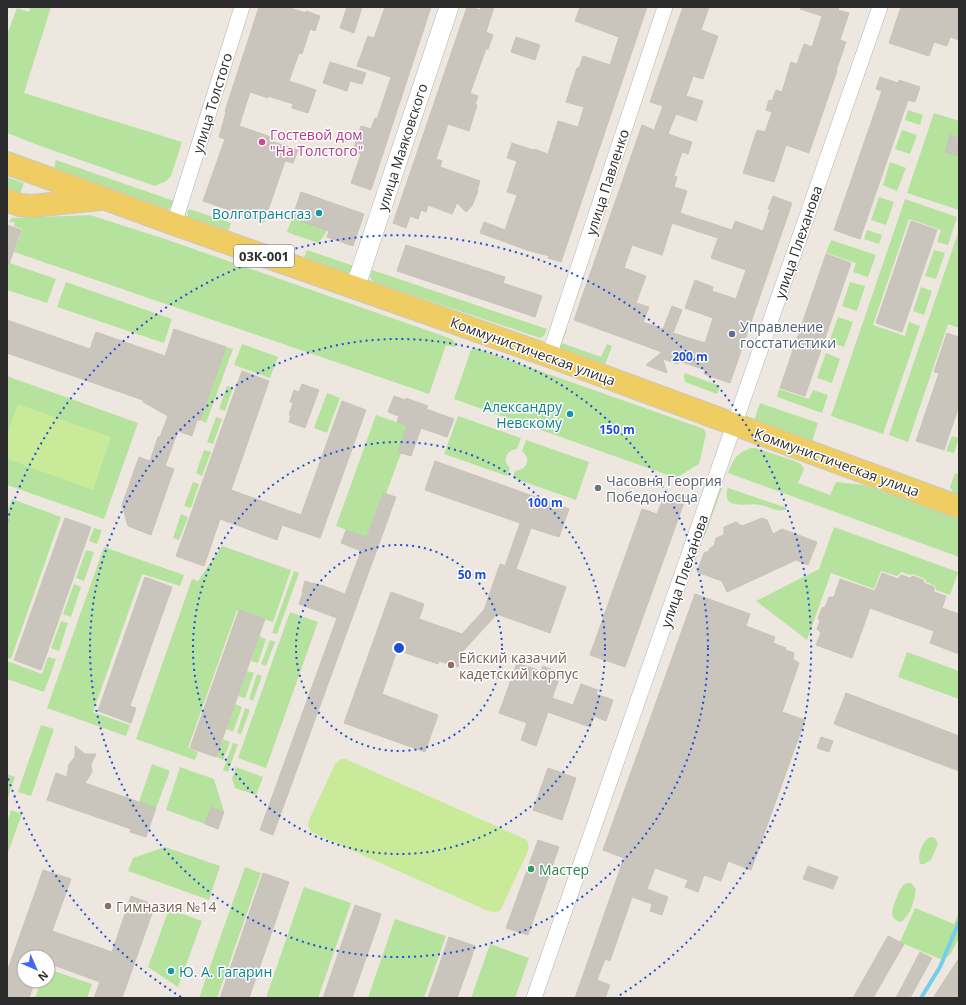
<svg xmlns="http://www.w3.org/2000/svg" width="966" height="1005" viewBox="0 0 966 1005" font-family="'Open Sans',sans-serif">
<rect width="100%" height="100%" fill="#ede7df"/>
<path fill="#b5e39d" d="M30 7H51L24 93 182 142 171 176 166 181 155 186 43 147 7 133V32H8L17 8 29 12Z
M908 110 923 115 920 125 905 120Z
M934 113 959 121V210L907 193Z
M902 130 917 135 910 154 895 149Z
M56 160 174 201 173 206 168 209 57 171C54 167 54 165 56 160Z
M890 162 906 168 897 191 883 185Z
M7 177 24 183 20 194 7 190Z
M879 197 894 202 886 225 871 220Z
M905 199 957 217 948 245 937 242 941 230 909 219 873 325 905 336 909 322 920 326 883 434 831 416Z
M189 209 231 223 228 232 189 219 187 213Z
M90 215 165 239 452 339 456 344 455 347 446 345 429 394 14 252 22 229 14 226 15 223 9 221 12 218Z
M292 218 328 230 318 243 287 232Z
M867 230 882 235 879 244 864 239Z
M959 230V328L948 324 908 442 889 435Z
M831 240 876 255 868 277 853 272 856 263 826 253Z
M307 250 354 266 350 272 347 273 304 258Z
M934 250 945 253 936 279 925 276Z
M7 262 56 279 47 303 7 290Z
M372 270 547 329 544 336 540 338 373 282 370 277Z
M66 282 172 319 164 343 57 307Z
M850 282 865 286 857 311 842 306Z
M921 287 932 291 924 315 913 311Z
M838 317 853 322 844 347 829 342Z
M563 328 567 330 562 343 601 357 607 344 612 346 605 365 559 348Z
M242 344 278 357 270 378 234 365Z
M226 347 233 349 206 423 200 420Z
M475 348 704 429 705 431 706 434 699 464 676 478 454 399 471 350Z
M826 353 840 359 832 383 817 378Z
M685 373 720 386 717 394 685 382 684 377Z
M7 376 138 423 104 519 7 485Z
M227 386 233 388 225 411 219 409Z
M779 389 809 399 813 390 828 395 822 413 777 397Z
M327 393 340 398 327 433 314 428Z
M760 403 818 423 812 442 754 421Z
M376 415 407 426 398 452 401 453 386 494 383 493 372 524 380 542 336 526Z
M458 416 521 438 517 449C506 450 502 461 510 468L507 476 444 454Z
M216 417 222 419 213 444 207 442Z
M952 436 959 438 954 453 946 451Z
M526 440 589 462 576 500 513 478 515 471 522 469C529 464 529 457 522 451Z
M751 448H755L795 461 801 464 804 469 798 483 830 495 836 482 864 485 959 519V557L728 473C733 460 736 453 751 448Z
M204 450 211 452 202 476 196 473Z
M955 473 959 475V497L955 495 950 487Z
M193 482 199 484 191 508 184 506Z
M720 485 722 488 704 538 701 539Z
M728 488 787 508 785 510C776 512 770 507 761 505 748 502 720 512 728 488Z
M12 499 61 517 11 659 7 658V512Z
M181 514 188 517 179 540 173 538Z
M834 527 958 572 950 595 936 590 935 586 926 582 925 579 913 574 910 575 902 572 897 576 881 571 874 589 831 573 807 640 756 601 819 569Z
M94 528 102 530 97 544 89 541Z
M222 546 291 570 273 622 237 610 188 748 198 752 195 760 136 739 192 579 198 581Z
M104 547 184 575 180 586 142 574 93 712 130 725 126 736 47 708Z
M86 550 94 552 84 581 76 578Z
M294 571 299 573 277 634 272 633Z
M74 584 81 587 71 617 63 614Z
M290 612 318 622 266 768 238 758Z
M61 621 68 623 59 651 51 648Z
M259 636 266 639 258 663 251 661Z
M270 640 275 642 266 666 261 664Z
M907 652 959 671V699L898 677Z
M48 657 56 659 44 692 7 679V661L42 674Z
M247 671 254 673 245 698 238 696Z
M257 674 262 676 253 701 249 699Z
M235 704 242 707 233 732 226 729Z
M245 708 250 710 241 734 237 733Z
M41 725 54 729 31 796 18 792Z
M223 739 230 742 223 760 216 757Z
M233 743 238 744 228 772 223 770Z
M152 764 170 771 156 808 139 802Z
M180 767 214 779 224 812 211 807 205 824 166 810Z
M236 767 263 777 256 795 235 788 232 779Z
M7 774 15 777 7 800Z
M11 810 22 814 7 855V823Z
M931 837 935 838 937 841 938 844 931 860 924 864H920C917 855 922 840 931 837Z
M165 847 220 866 209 900 128 871 133 858Z
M245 867 261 873 217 998H199Z
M907 883H911L916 889C914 901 911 915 901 922 887 919 893 908 896 899 898 895 899 890 902 887 903 885 905 884 907 883Z
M304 887 351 903 318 998H266Z
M915 908 954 924 959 912V938L951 953 946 958 940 959 900 942Z
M169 909 202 921 178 987 148 967Z
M395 919 446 936 424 998H368Z
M490 944 529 958 515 998H471Z
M48 969 92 984 87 998H35L41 981H48Z"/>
<path fill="#c8ea99" d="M18 404 111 437 93 490 7 459V434Z
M341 759H345L350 761 525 839C529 842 529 846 528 851L501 909C497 913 493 912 488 911L311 832 308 826 309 820 335 764Z"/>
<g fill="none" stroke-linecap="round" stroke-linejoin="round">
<path stroke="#74ceed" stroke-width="4" d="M921 998 940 967 959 922"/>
</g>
<path fill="#c9c5bd" stroke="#c9c3b8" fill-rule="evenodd" d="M259 7H287L306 13V11L320 16 315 31 310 29 302 54 299 53 289 81 316 90 308 113 292 108 293 104 268 96V98L250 92 239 126 274 138 273 142 298 150 293 163 285 161 264 222 203 201 225 139 219 137 226 112 225 111Z
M347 7H362L354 33 340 28Z
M385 7H431L371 190 351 183 361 154 353 151 361 126 371 129 375 118 377 119 391 77 357 66 368 36 374 38Z
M467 7H470L480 10 481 7H494L486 32 493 35 488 49H486L470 93 478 96 475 105H477L469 131 448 124 436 159 442 161 440 167 480 181 477 191H478L472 206 466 212 457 203 452 214 428 205 426 212 421 210 418 219 410 216 406 228 393 223Z
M580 7H647L561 262 548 258 549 256 527 250 480 233 484 222 505 230 517 195 507 192 517 161 507 158 512 143 533 150 534 149 548 154 558 121 578 127 584 107 566 102 577 68H579L583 56 610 65 619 37 575 21Z
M683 7H709L701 30 718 36 703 79 693 76 686 96 703 101 696 121 676 114 668 134 692 142 688 154 682 152 674 176 677 177 674 187 687 191 680 213 732 230 735 221 763 231 770 210 768 209 773 196 792 203 730 383 704 374 705 370 679 361 678 364 663 359 667 373 646 365 662 352 574 320 642 125 654 130 663 106 650 102ZM672 223 718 238 711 258 746 270 736 299 712 291 713 287 695 280 685 308 713 318 705 343 673 333 682 310 672 306 663 329 643 322 649 307 636 303 646 276 624 268 632 245 662 255Z
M801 7H839L838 10 849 13 840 40 846 42 836 71H837L809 153 786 145 774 182 743 173 757 130 765 132 772 112 766 110 769 100 772 101 776 90 782 92 791 62 797 64 804 44 812 47 822 16 800 9Z
M901 7H959V40L950 37 947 46 934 42 929 56 889 43Z
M516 37 540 45 535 60 511 52Z
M330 62 366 73 362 84 350 81 347 91 323 83Z
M880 77 898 83 899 80 920 87 915 102 908 100 860 239 834 230 882 91 876 89Z
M950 135 959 138V156L945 152Z
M301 192 364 214 353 246 327 237 329 231 292 218Z
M911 221 937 230 902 332 876 323Z
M7 225 21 230 9 264H7Z
M406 245 505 277 503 283 542 296 535 317 397 271Z
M826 254 851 263 805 396 780 388Z
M7 320 90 349 96 332 165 356 174 329 226 347 200 420H197L192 436 178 431 165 466 174 469 151 535 128 526 122 505 139 457 150 461 158 437H160L168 416 143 402V400L7 353Z
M947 333 959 337V406L944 450 916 441 939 373 934 372Z
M242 371 269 381 231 490 301 515 342 401 366 410 320 538 282 525 277 540 220 519 204 566 176 556Z
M302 384 319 390 305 428 289 422 291 415H289L293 403 290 402 294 390 299 392Z
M394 396 405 400 406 398 428 406 426 409 454 419 447 437 421 428 411 456 398 452 407 426 397 422 399 416 388 412Z
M435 461 569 509 559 537 531 528 516 569 566 587 550 633 497 614 463 651 458 667 439 661 438 664 397 650 382 694 438 715 425 752 344 723 391 592 424 604 419 619 462 634 484 610 500 564 505 566 520 523 425 490Z
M383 493 396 497 273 835 260 830 337 618 299 604 303 592H302L305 581 313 584V583L321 586V585L345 594 361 551 341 543 346 530 367 537Z
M675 493 686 497 625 667 590 655 642 509 657 514 663 498 672 501Z
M65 518 91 527 41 670 14 660Z
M762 518 767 520 773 534 782 529 817 542 808 565 796 560 727 592 722 581 697 572 704 553 709 551 710 548 714 546 716 538 724 535V527L736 522 742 526Z
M882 573 898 579 901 575 910 578 913 576 923 580 924 583 934 587V592L946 596 942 608 959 614V654L930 643 934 631 870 608 852 658 816 645 821 633 817 629 820 621 818 618 822 608 825 607 829 597H834L840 579 875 591Z
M145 577 172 587 130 706 136 708 131 723 98 711Z
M695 594 750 614 746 626 775 637 773 643 786 648 785 650 794 653 793 659 799 663 782 712 805 720 751 870 728 861 721 881 704 875 698 892 685 887 688 880 655 868 647 889 668 897 662 915 650 911 652 904 632 897 610 961 605 959 597 980 610 985 605 998H575L624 858 603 850Z
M239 610 265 619 216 757 190 748Z
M517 663 541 671 543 666 561 673 552 698 573 705 581 684 598 690 596 694 613 700 606 721 594 716 590 727 548 712 536 746 521 740 527 723 499 713Z
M846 693 959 736V771L834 724Z
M821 737 833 741 829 752 817 748Z
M75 746 85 754H96L91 764 92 772 85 783 156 808 146 837 130 832 131 829 47 800 56 773 67 777 69 764 75 757Z
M548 768 576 778 562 820 533 810Z
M211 807 224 812 218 829 205 824Z
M538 840 559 847 528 935 506 928Z
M808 866 838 877 833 889 803 879Z
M43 870 71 879 52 931 112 952 131 896 155 905 122 998H94L100 982 48 963V957H24V981H35L29 998H7V972Z
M263 873 289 882 249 998H220Z
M355 905 381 914 378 924 352 998H323Z
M888 936 904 944 873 998H853Z
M449 937 475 946 471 959 457 998H428Z
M920 952 932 958 910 998H896Z
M959 958V998H933Z"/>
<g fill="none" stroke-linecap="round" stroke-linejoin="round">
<defs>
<path id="minor" d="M174 224 242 7
M549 356 665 7
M534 998 880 7"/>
<path id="tertiary" d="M355 288 449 7"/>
<path id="primary" d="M7 163 174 224 549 356 959 507
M7 200 19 205 32 206 100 199"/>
</defs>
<use href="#minor" stroke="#b2b5bf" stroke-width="16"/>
<use href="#tertiary" stroke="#b2b5bf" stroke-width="20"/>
<use href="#primary" stroke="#c8c8c8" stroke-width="24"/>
<use href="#minor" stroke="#fff" stroke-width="15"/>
<use href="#tertiary" stroke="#fff" stroke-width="19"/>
<use href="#primary" stroke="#efcd63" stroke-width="22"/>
</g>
<g fill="none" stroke="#1d4ed8" stroke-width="2" stroke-dasharray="2 4">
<circle cx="399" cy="648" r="103"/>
<circle cx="399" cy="648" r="206"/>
<circle cx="399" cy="648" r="309"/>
<path d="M181 997A412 412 0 0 1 7 775M7 521A412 412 0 1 1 617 997"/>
</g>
<circle fill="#d1479c" stroke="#fff" stroke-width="1.5" cx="262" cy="142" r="4"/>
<g fill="#0f9aa8" stroke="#fff" stroke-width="1.5">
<circle cx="319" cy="213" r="4"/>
<circle cx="570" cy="414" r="4"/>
<circle cx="171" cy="971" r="4"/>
</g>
<circle fill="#5c6f8a" stroke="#fff" stroke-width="1.5" cx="732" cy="334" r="4"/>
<circle fill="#6b7280" stroke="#fff" stroke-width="1.5" cx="598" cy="488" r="4"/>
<g fill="#8d6e63" stroke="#fff" stroke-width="1.5">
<circle cx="451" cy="665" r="4"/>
<circle cx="108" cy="906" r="4"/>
</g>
<circle fill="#2e9e5b" stroke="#fff" stroke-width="1.5" cx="531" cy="869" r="4"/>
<g text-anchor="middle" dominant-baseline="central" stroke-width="3" stroke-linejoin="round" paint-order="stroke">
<rect fill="#fff" stroke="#6b6b6b" stroke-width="1" x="234" y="245" width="60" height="22" rx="3"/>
<g font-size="13" font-weight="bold" fill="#2c2c2c">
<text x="264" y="256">03К-001</text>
</g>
<g font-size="14" fill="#2c2c2c" stroke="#fff">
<text transform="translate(212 103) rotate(-73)">улица Толстого</text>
<text transform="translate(402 147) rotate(-72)">улица Маяковского</text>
<text transform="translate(607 182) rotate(-72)">улица Павленко</text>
<text transform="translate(798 242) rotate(-71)">улица Плеханова</text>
<text transform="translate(533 351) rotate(20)">Коммунистическая улица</text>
<text transform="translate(837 462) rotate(20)">Коммунистическая улица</text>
<text transform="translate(684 571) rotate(-71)">улица Плеханова</text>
</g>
<g font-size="14" fill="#b23c85" stroke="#fff" text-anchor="start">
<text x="270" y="134">Гостевой дом<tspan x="270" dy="16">"На Толстого"</tspan></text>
</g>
<g font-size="14" fill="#0d838f" stroke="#fff" text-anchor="end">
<text x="311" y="213">Волготрансгаз</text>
<text x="562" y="406">Александру<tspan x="562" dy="16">Невскому</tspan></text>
<text x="179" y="971" text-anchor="start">Ю. А. Гагарин</text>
</g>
<g font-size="14" fill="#4e5e75" stroke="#fff" text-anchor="start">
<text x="740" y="326">Управление<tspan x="740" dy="16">госстатистики</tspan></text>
</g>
<g font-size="14" fill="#5b616d" stroke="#fff" text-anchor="start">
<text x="606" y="480">Часовня Георгия<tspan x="606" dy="16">Победоносца</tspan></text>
</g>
<g font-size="14" fill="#785e54" stroke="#fff" text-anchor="start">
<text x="459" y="657">Ейский казачий<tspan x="459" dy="16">кадетский корпус</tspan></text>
<text x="116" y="906">Гимназия №14</text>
</g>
<g font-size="14" fill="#27864d" stroke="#fff" text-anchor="start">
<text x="539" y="869">Мастер</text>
</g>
</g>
<circle cx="399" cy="648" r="6" fill="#1d4ed8" stroke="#fff" stroke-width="2"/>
<g font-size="12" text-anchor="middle" font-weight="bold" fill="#1d4ed8" stroke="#fff" stroke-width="3" stroke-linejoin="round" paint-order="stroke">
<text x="690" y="361">200 m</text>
<text x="617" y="434">150 m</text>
<text x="545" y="507">100 m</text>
<text x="472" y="579">50 m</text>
</g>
<rect width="966" height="1005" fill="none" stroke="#2c2c2c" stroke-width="16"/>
<g transform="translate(36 969) rotate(135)"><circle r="19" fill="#ffffff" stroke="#ababab"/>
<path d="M0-3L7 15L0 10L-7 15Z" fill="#4266f7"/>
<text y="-6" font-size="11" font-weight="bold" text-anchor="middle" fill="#2c2c2c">N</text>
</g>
</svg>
